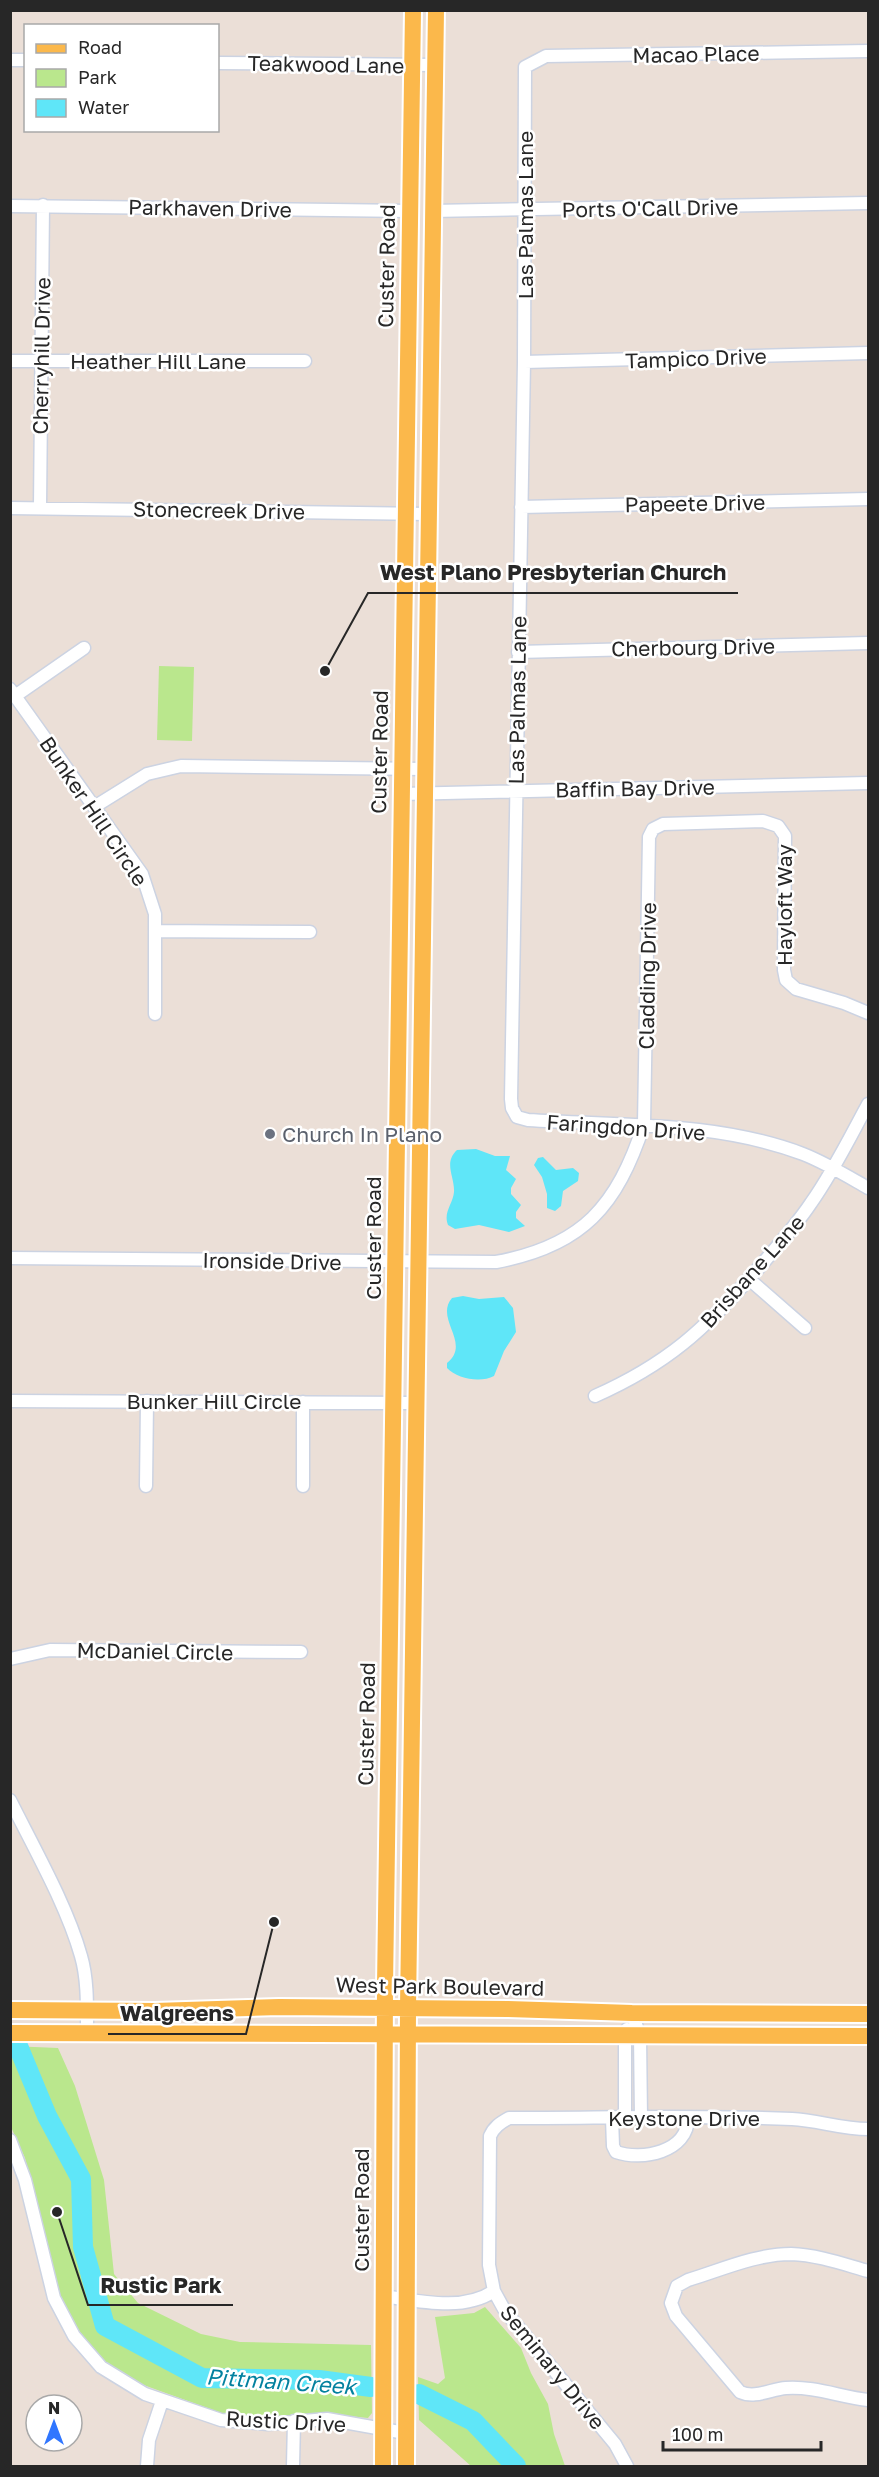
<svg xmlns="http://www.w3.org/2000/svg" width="879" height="2477" viewBox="0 0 879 2477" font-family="'Golos Text',sans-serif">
<rect width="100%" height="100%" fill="#ebdfd7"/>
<path fill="#bae78d" d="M159 666 194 667 192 741 157 740Z
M10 2046 58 2048 75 2086 104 2180 114 2274 138 2303 201 2334 240 2342 371 2345 372 2413 368 2418 319 2413 268 2419 224 2414 138 2383 105 2362 77 2330 60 2299 25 2158 11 2127Z
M485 2307 521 2348 531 2373 548 2404 554 2434 565 2466H471L419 2420 418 2377 438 2384 445 2378 435 2317 474 2313Z"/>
<path fill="#5fe6f8" d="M476 1149 495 1156H510L506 1170 516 1179 511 1188V1194L521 1205 516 1212V1218L525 1226 509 1232 479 1225 455 1229 448 1225C443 1212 453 1204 454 1192 455 1177 443 1163 457 1150Z
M543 1157 556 1170 573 1168 579 1173 578 1181 563 1191 561 1206 555 1211 547 1208V1194L542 1177 534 1165 538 1158Z
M463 1296 479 1299 504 1297 513 1308 516 1332 504 1351 494 1376C481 1383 457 1379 447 1368V1363C472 1343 434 1319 452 1298Z"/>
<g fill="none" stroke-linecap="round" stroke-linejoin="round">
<path stroke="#5fe6f8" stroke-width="20" d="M18 2046 47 2116 81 2179 83 2247 105 2326 202 2378 319 2380 371 2387
M419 2394 473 2421 516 2466"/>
<defs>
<path id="minor" d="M868 51 546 56 525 67 524 362 511 1099 512 1108 517 1117 528 1120C620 1126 716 1121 803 1154 826 1163 847 1176 868 1188
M10 60H26
M218 63 435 65
M10 206 410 211
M432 211 868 203
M10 361H305
M524 362 868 353
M40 507 43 205
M521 507 868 499
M10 508 428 514
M518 652 868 643
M10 689 142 874 155 914V1014
M15 696 84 648
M401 794 868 783
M94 807 147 774 181 766 425 769
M155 931 310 932
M10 1258 496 1262C583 1246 617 1206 644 1124L649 837 653 829 663 824 763 821 778 826 785 836 784 970 786 980 796 989 844 1003 868 1013
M749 1279 805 1328
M595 1396C667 1364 704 1330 756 1271 775 1249 795 1227 811 1203 833 1172 850 1137 868 1104
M10 1401 417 1403
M303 1402V1486
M146 1486 147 1401
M10 1659 50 1650 301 1652
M10 1800C34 1848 67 1906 81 1956 88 1980 87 2008 87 2034
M632 2013 640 2036 641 2118
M612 2118 613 2146 616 2152C642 2161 688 2152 688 2118
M625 2118V2036L627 2029
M10 2140 25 2180 54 2298 74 2336 101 2367 145 2394 221 2420 268 2424 327 2419 405 2433
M868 2271C843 2264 818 2255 791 2254 756 2254 721 2270 688 2280L677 2286 671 2303 676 2316 740 2392C755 2399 771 2389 786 2388 814 2386 841 2397 868 2400
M383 2296C419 2301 463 2312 494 2291
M147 2466 149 2440 162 2401
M293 2466 294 2421
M627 2466 615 2444 505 2311 494 2291 489 2265 490 2136C494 2127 500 2123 509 2118 603 2118 698 2115 792 2119 817 2120 841 2129 868 2129"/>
<path id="major" d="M10 2010 155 2011 279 2007 508 2009 632 2013 868 2014
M10 2033 868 2036
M383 2466 385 1987 413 10
M406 2466 408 2008 436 10"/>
</defs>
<use href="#minor" stroke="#ccd3e2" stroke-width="15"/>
<use href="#major" stroke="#fff" stroke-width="20"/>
<use href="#minor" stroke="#fff" stroke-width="12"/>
<use href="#major" stroke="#fbb84b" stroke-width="16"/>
</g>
<circle fill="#6b7280" stroke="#fff" stroke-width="2" cx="270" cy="1134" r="6"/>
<g text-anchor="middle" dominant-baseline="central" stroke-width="5" stroke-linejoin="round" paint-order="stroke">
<g font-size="21" fill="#272727" stroke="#fff">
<text transform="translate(696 54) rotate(-1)">Macao Place</text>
<text transform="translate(326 64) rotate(1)">Teakwood Lane</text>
<text transform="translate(210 208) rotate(1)">Parkhaven Drive</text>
<text transform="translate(650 208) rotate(-1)">Ports O'Call Drive</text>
<text transform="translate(525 215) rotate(-90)">Las Palmas Lane</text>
<text transform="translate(386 266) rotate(-89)">Custer Road</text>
<text transform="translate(41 356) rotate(-89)">Cherryhill Drive</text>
<text transform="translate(696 358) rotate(-2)">Tampico Drive</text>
<text x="158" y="361">Heather Hill Lane</text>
<text transform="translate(695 503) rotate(-1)">Papeete Drive</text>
<text transform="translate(219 510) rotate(1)">Stonecreek Drive</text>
<text transform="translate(693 647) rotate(-1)">Cherbourg Drive</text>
<text transform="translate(517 700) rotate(-89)">Las Palmas Lane</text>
<text transform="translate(379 752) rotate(-89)">Custer Road</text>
<text transform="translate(635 788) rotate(-1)">Baffin Bay Drive</text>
<text transform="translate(94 811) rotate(56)">Bunker Hill Circle</text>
<text transform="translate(784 905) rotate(-90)">Hayloft Way</text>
<text transform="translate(647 976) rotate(-89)">Cladding Drive</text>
<text transform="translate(626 1127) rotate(4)">Faringdon Drive</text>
<text transform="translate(373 1238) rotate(-90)">Custer Road</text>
<text transform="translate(272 1261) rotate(1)">Ironside Drive</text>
<text transform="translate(752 1271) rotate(-48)">Brisbane Lane</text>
<text x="214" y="1401">Bunker Hill Circle</text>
<text transform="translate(155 1651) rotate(1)">McDaniel Circle</text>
<text transform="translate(366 1724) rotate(-89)">Custer Road</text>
<text transform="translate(440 1986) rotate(1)">West Park Boulevard</text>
<text x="684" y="2118">Keystone Drive</text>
<text transform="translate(361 2210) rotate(-90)">Custer Road</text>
<text transform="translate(553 2367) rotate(51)">Seminary Drive</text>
<text transform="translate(286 2421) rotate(3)">Rustic Drive</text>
</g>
<g font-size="21" fill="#5b616d" stroke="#fff" text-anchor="start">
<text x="282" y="1134">Church In Plano</text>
</g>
<g font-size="22" font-style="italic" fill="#03819f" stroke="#fff">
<text transform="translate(281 2381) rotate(4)">Pittman Creek</text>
</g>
</g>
<path fill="none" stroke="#272727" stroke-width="2" d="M325 671L368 593H738M274 1922L246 2034H108M57 2212L88 2305H233"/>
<g fill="#272727" stroke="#fff" stroke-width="2">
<circle cx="325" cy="671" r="6"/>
<circle cx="274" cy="1922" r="6"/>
<circle cx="57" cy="2212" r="6"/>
</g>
<g font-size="22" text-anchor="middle" font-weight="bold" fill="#272727" stroke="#fff" stroke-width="5" stroke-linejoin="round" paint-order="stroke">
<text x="553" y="580">West Plano Presbyterian Church</text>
<text x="177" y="2021">Walgreens</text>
<text x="161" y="2293">Rustic Park</text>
</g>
<rect width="879" height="2477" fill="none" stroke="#272727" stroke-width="24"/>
<rect x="24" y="24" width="195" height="108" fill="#ffffff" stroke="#a9a9a9" stroke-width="1.5"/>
<rect x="36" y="44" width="30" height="9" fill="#fbb84b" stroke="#a9a9a9" stroke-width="1.5"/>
<text x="78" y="54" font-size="18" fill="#272727">Road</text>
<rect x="36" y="69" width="30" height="18" fill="#bae78d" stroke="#a9a9a9" stroke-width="1.5"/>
<text x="78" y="84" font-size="18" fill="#272727">Park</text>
<rect x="36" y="99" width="30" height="18" fill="#5fe6f8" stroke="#a9a9a9" stroke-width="1.5"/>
<text x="78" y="114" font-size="18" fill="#272727">Water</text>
<g transform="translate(54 2423)"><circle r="28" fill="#ffffff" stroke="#a9a9a9" stroke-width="1.5"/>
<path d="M0-4.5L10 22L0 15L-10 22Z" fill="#3076ff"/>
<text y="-9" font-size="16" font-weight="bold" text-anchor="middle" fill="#272727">N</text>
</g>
<path d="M663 2441v9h158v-9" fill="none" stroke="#272727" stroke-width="3"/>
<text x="672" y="2441" font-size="18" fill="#272727" stroke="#ffffff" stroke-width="4.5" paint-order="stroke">100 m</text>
</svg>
